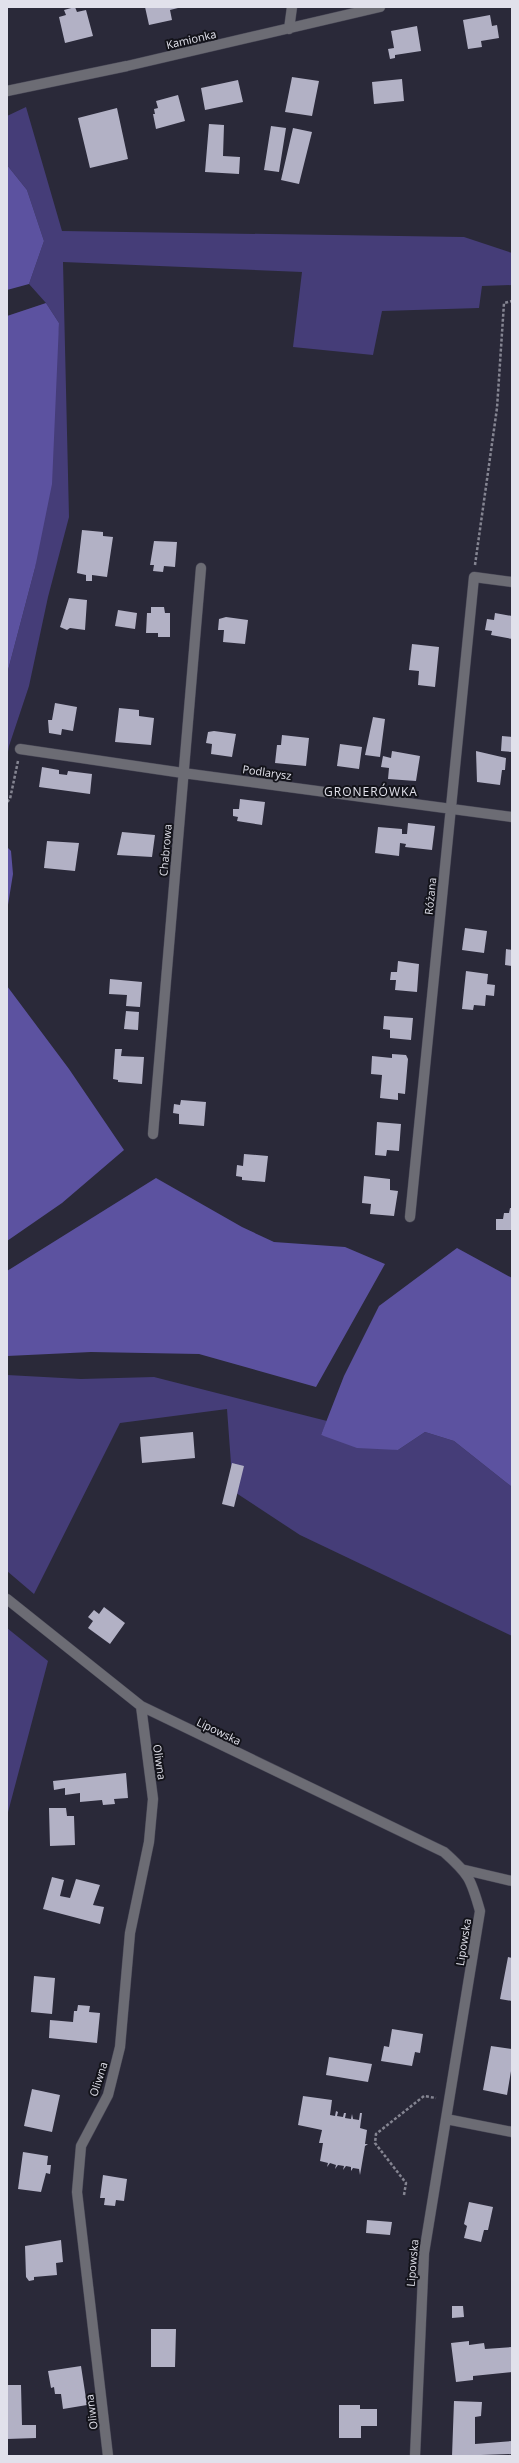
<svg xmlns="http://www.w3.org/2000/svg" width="519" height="2463" viewBox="0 0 519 2463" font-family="'Open Sans',sans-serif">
<rect width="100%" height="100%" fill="#2a2939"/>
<path fill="#453d78" d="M26 107 62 231 464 237 512 253V285L482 286 479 308 382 311 373 355 293 347 302 272 63 262 69 517 48 597 29 686 9 746 7 758V674L35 568 59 323 46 303 29 284 44 241 27 190 7 165V116Z
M7 1375 81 1379 154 1377 327 1421 321 1435 398 1450 425 1432 454 1441 512 1487V1636L300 1535 233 1491 227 1409 120 1423 34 1594 7 1571Z
M7 1628 48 1661 7 1816Z"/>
<path fill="#5c52a0" d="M7 165 27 190 44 241 29 284 7 290Z
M46 303 59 323 52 484 35 568 7 674V316Z
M7 847 11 851 13 874 7 911Z
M7 986 69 1069 124 1150 62 1203 7 1241Z
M156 1178 242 1227 274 1242 345 1247 385 1264 316 1387 199 1354 91 1352 7 1356V1271Z
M457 1248 512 1278V1487L454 1441 425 1432 398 1450 357 1448 321 1435 344 1376 379 1306Z"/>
<path fill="#b2b1c5" d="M75 7 77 12 86 10 93 36 65 43 59 17 66 15 64 10Z
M145 7H178V8L170 10 172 20 149 25Z
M490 15 492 26 497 25 499 38 481 41 482 47 468 49 463 20Z
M417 26 421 51 395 55V58L390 59 388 49 394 48 391 31Z
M292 77 319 81 312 116 285 112Z
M402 79 404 101 374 104 372 82Z
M238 80 243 102 205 110 201 88Z
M178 95 185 121 156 129 153 114H155L154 109 158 108 156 101Z
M117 108 128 159 90 168 78 118Z
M209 124 224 125 223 156 240 157 239 174 205 172Z
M271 126 286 128 279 172 264 170Z
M293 128 312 132 299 184 281 180Z
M82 530 103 532V536L113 537 107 577 92 575V581H86V575L77 573Z
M154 541 177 542 175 567 164 566 163 572 153 571 154 565H150Z
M69 598 87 600 85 630 70 628 67 630 60 627Z
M151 607H164L165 613H170V637H158V633H146L147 613H151Z
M118 610 137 613 135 629 115 626Z
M495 613 512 616V639L491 635 492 631 485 630 487 619 494 620Z
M226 617 248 620 245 644 223 642 224 630H218L219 619Z
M412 644 439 647 435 687 418 685 419 671 409 670Z
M55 703 77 707 73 731 62 729 61 735 49 733 48 720H52Z
M119 708 139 710V716L154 718 151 745 115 742Z
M373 717 385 719 380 757 365 755Z
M214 731 236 734 232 757 211 754 212 744 206 743 208 732Z
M282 735 309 738 306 766 275 763 277 745H281Z
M502 736 512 737V752L501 751Z
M340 744 362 747 359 769 337 766Z
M392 751 420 756 416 781 388 779 389 768 381 767 383 756 391 758Z
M476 751 506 758 505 770H502L500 785 477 782Z
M42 767 59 770V774L67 775 68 771 92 774 90 794 39 787Z
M240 799 265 802 262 825 237 821 238 817 233 816V809H239Z
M408 823 435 826 432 850 405 847 406 844 400 843 399 856 375 853 378 827 402 829V834H407Z
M122 832 155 835 152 857 117 855Z
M47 841 79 843 75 871 44 868Z
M465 928 487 931 484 953 462 950Z
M506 949 512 950V966L505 965Z
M398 961 419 964 417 992 395 990 396 980H390L391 972H397Z
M466 971 488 974 487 984 495 985 494 996 486 995 485 1006 474 1005 473 1010 462 1009Z
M110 979 142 982 140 1007 126 1006 127 995 109 994Z
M126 1011 139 1012 138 1030 124 1029Z
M384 1016 413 1018 411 1040 390 1038V1030L383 1029Z
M115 1049H122L121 1056 144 1057 142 1084 118 1082V1080L113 1079Z
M392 1054 406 1055 408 1059 405 1094 398 1093V1100L380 1098 382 1075 371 1074 372 1056 392 1058Z
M181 1100 206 1102 204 1126 179 1124V1114L173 1113 174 1104 180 1105Z
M377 1122 401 1124 399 1151 387 1150 386 1156 375 1155Z
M244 1154 268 1156 265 1182 242 1180V1177L236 1176 237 1165 243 1166Z
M364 1176 390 1179V1190L398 1191 394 1216 370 1214 371 1204 362 1203Z
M510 1208H512V1230H496V1219H503L504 1213H509Z
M193 1432 195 1458 142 1463 140 1437Z
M232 1463 244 1466 234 1507 222 1504Z
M104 1607 125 1623 110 1644 88 1628 93 1621 88 1617 94 1610 99 1614Z
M126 1773 128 1798 114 1799 115 1804 103 1805 102 1800 80 1802V1793L65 1795V1788L54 1790 53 1781Z
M49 1808H66L67 1816H74L75 1845 50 1846Z
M52 1877 64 1880 60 1896 70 1898 76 1879 100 1885 93 1905 104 1907 100 1924 43 1909Z
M508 1957 512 1958V2001L500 1999Z
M34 1976 55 1978 52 2014 31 2012Z
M78 2005 90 2006 89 2012 100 2013 97 2043 49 2038 50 2020 73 2022 74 2011H77Z
M392 2029 423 2034 420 2053 415 2052 412 2066 381 2061 384 2046 389 2047Z
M491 2046 512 2049V2065L507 2095 483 2090Z
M329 2057 372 2064 368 2082 326 2075Z
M32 2089 60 2095 52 2132 24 2126Z
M303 2096 332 2100 330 2115 335 2116 336 2111 338 2112 337 2116 343 2117 344 2113H346L345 2118 351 2119 352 2114 353 2119 359 2120 360 2113H362L360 2128 367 2130 365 2144H368L365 2146 360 2175 359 2169 353 2168 351 2171V2167L346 2166 343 2170 344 2166 338 2165 335 2169 336 2165 330 2163 327 2167 328 2163 320 2161 323 2143H319L322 2130 298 2125Z
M23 2152 48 2156 47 2165H51L50 2174 46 2173 41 2192 18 2189Z
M103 2175 127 2179 124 2201 116 2200 115 2206 104 2205 105 2198H100Z
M469 2202 493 2207 488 2230H484L481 2242 464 2238 467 2226 464 2224Z
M367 2220 392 2222 390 2235 366 2233Z
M61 2240 63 2262 56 2263 57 2275 34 2277V2280L29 2281 26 2277 25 2246Z
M452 2306H463L464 2317 452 2318Z
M151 2329H176L175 2367H151Z
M469 2341V2345L484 2343 485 2349 512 2347V2372L473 2376V2380L456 2382 451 2343Z
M81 2366 87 2405 63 2409 61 2394H55L54 2387 51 2388 48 2371Z
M7 2385H21L22 2425H36V2438L7 2439Z
M454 2401 482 2402 481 2416 475 2417V2444L512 2441V2454L452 2456Z
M339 2405H360V2409H377V2426H361V2438H339Z"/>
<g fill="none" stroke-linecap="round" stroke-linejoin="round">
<defs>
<path id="minor" d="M289 29 292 7
M7 91 127 66 380 7
M20 749 183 773 512 817
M153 1134 201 568
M410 1217 474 577 512 582
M7 1599 141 1706 444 1852C469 1874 471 1879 480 1911L424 2253 415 2456
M465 1870 512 1881
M446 2119 512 2132
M108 2456 77 2192 81 2146 108 2095 120 2047 130 1933 149 1842 153 1799 141 1706"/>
</defs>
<use href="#minor" stroke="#474655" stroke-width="11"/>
<path stroke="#858592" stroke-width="2.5" stroke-dasharray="3 2" stroke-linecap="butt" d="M475 565 497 408 504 303 512 301
M7 802 10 799 18 761
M404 2195 406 2183 375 2143 376 2134 424 2096 436 2098"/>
<use href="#minor" stroke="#6c6c74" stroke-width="10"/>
</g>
<g text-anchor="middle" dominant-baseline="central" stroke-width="4" stroke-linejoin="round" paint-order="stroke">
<g font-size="11" fill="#e1e1eb" stroke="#13131a">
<text transform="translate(191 39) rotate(-13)">Kamionka</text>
<text transform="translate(267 772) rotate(8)">Podlarysz</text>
<text transform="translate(165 850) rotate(-85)">Chabrowa</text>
<text transform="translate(430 896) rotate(-84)">Różana</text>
<text transform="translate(219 1731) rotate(26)">Lipowska</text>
<text transform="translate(160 1762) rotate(82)">Oliwna</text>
<text transform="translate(463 1942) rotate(-81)">Lipowska</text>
<text transform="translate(98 2079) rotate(-72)">Oliwna</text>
<text transform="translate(412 2263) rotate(-85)">Lipowska</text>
<text transform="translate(91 2412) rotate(-97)">Oliwna</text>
</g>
<g font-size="12" letter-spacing="1" fill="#e1e1eb" stroke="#13131a">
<text x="371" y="791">GRONERÓWKA</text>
</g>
</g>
<rect width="519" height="2463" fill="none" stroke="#e1e1eb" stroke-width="16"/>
</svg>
